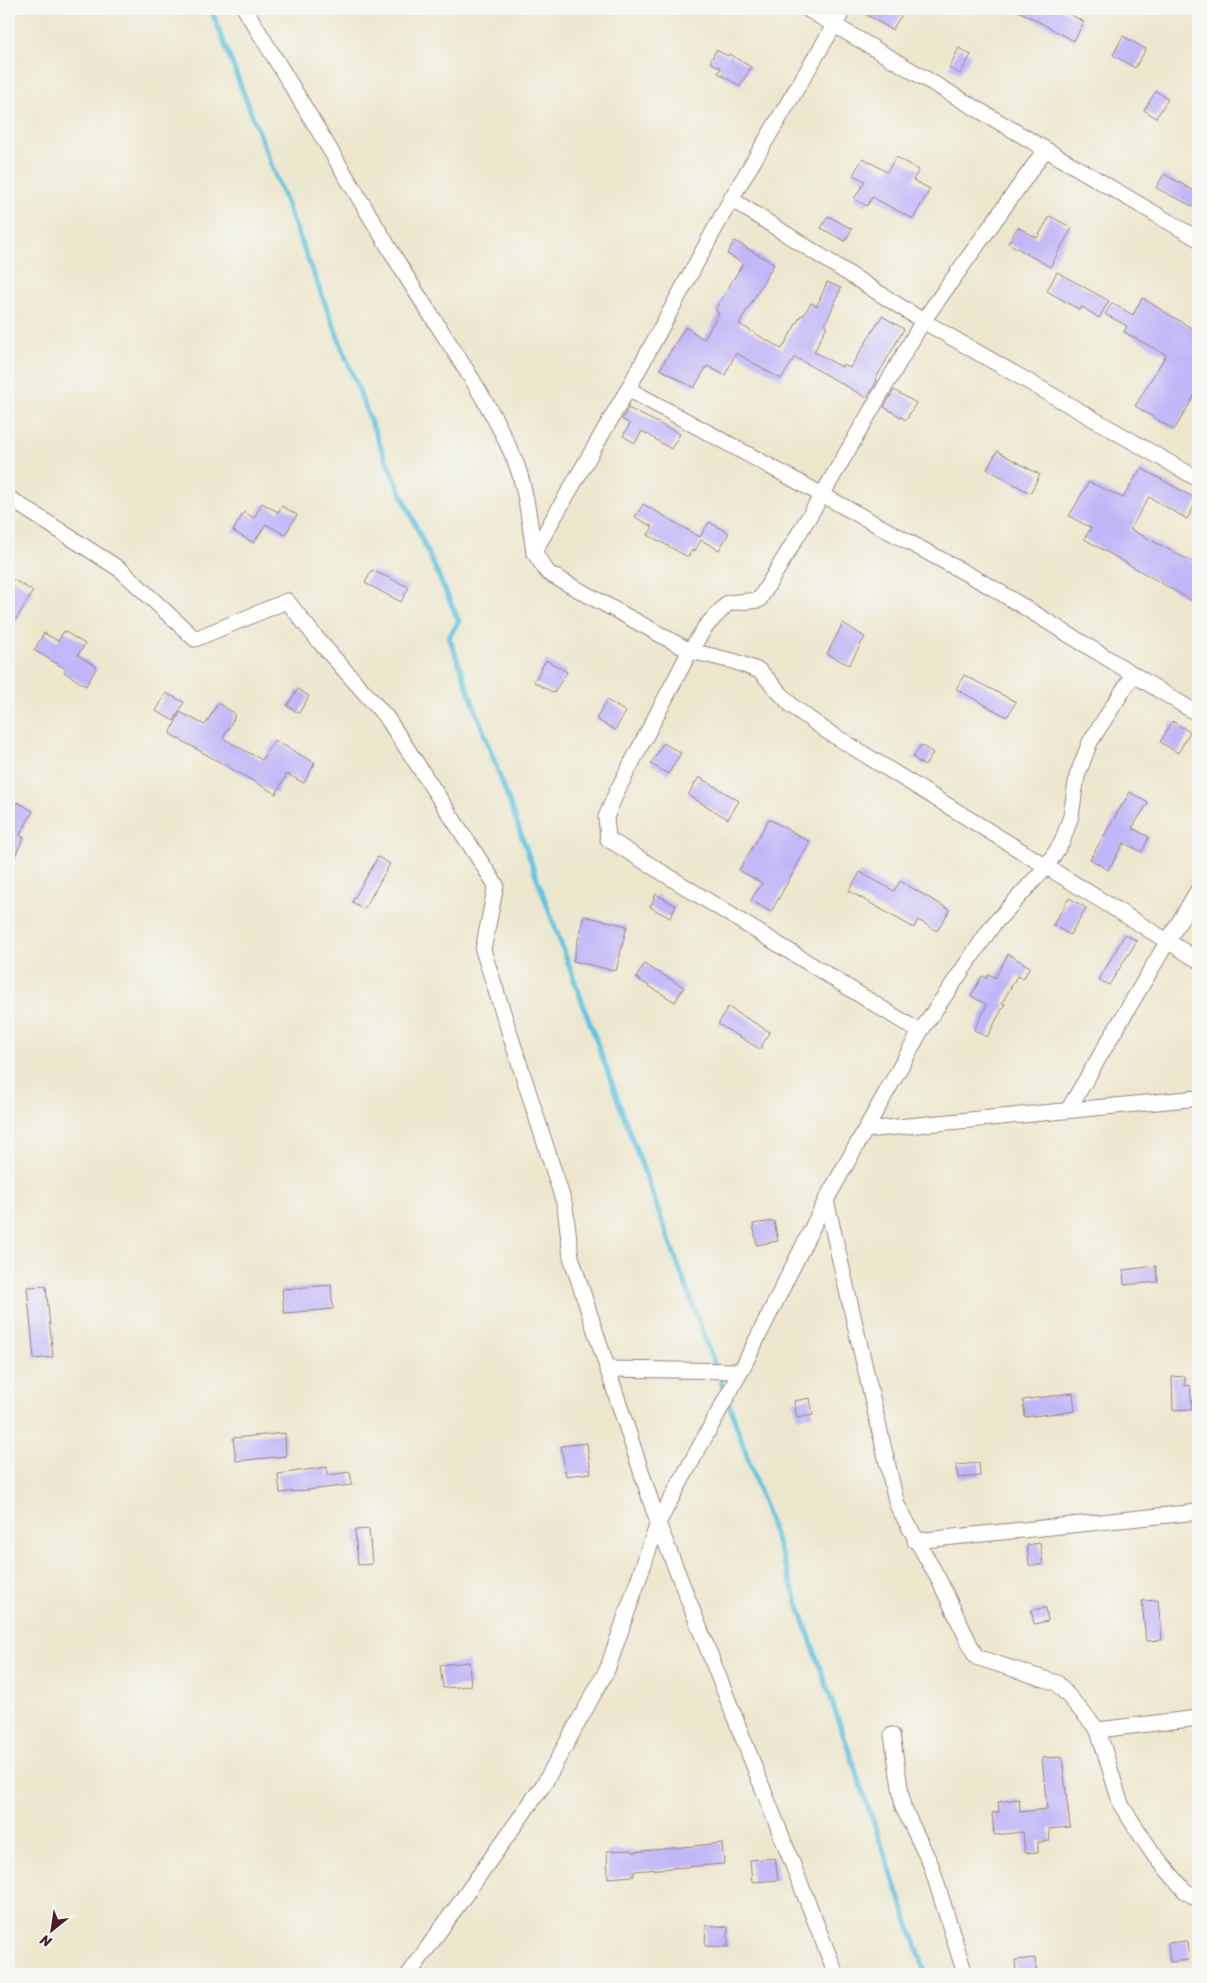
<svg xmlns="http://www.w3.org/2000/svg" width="1207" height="1983" viewBox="0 0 1207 1983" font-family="Sriracha,sans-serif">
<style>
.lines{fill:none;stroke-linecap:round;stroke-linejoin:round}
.stream{stroke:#63c4e1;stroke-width:5}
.building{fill:#c0b6f8}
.minor-casing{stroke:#9b837c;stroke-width:17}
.minor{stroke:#fff;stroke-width:15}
</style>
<rect width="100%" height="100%" fill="#f6f6f2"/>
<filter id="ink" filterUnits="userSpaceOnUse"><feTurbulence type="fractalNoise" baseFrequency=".02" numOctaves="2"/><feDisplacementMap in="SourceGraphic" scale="10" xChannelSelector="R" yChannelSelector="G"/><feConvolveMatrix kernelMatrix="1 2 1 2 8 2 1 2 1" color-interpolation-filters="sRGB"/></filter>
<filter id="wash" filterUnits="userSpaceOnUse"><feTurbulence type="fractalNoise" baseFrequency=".0096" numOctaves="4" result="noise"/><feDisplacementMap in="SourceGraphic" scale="20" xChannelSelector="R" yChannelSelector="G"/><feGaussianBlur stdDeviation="1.12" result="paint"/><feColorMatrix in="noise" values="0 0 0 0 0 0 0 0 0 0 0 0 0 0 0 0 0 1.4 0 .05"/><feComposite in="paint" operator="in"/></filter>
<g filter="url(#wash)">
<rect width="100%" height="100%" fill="#ece7cd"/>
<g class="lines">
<!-- stream -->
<g class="stream">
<path d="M 211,9 L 383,453 L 459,621 L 449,637 L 725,1393"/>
<path d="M 728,1401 L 926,1974"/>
</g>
</g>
<g id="blocks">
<!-- building -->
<g class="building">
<path d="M 857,9 L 889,9 L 901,16 L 892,30 Z"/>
<path d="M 1015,9 L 1060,9 L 1084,22 L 1074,41 Z"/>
<path d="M 1123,36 L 1146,49 L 1135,68 L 1113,55 Z"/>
<path d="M 959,48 L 971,55 L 960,74 L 949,68 Z"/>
<path d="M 716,50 L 728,56 L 729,54 L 751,67 L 740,86 L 718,73 L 721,68 L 710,62 Z"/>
<path d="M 1156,91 L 1168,99 L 1156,118 L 1144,110 Z"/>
<path d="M 896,157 L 919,170 L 913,180 L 930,189 L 913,219 L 872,197 L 867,206 L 854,199 L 865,181 L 853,175 L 863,158 L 887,172 Z"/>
<path d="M 1164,174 L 1198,193 L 1198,209 L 1156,188 Z"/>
<path d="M 828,216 L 852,229 L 845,241 L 821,228 Z"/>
<path d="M 1050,216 L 1072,228 L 1050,267 L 1008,243 L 1018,227 L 1037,238 Z"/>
<path d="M 735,241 L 774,264 L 739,324 L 782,349 L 801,315 L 803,316 L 811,303 L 817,306 L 827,282 L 841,288 L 825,325 L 827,326 L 814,352 L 842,367 L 843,364 L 850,368 L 882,316 L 904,329 L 875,380 L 877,381 L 867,398 L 795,357 L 781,379 L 736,353 L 725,375 L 707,366 L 694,388 L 660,369 L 685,327 L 704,339 L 719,313 L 715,310 L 743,263 L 727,254 Z"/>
<path d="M 1057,272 L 1109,301 L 1099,318 L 1082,307 L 1080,310 L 1047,291 Z"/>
<path d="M 1142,298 L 1198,332 L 1198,390 L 1174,430 L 1135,406 L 1166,355 L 1124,332 L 1127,326 L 1105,314 L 1112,303 L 1133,315 Z"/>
<path d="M 894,390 L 916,403 L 906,420 L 884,407 Z"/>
<path d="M 628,408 L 680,434 L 671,449 L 642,431 L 635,443 L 623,436 L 630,424 L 622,419 Z"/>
<path d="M 997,451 L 1040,475 L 1030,493 L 987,469 Z"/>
<path d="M 1141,468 L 1198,500 L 1187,519 L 1149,497 L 1130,529 L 1198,565 L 1198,604 L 1084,539 L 1091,528 L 1069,516 L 1089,482 L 1123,498 Z"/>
<path d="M 262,503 L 278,512 L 282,506 L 297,515 L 285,535 L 266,524 L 254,543 L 233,531 L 244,512 L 254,518 Z"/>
<path d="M 643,504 L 700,537 L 709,522 L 729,533 L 719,550 L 701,540 L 695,551 L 692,550 L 688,557 L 648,535 L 653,527 L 635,517 Z"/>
<path d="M 372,570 L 409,587 L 401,602 L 365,583 Z"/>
<path d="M 9,577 L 33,591 L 9,632 Z"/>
<path d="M 843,623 L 865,637 L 849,665 L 827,654 Z"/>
<path d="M 64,631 L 85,644 L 78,655 L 97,667 L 86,686 L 64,672 L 66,669 L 34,650 L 44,633 L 58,641 Z"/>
<path d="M 546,660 L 567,672 L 554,693 L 534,682 Z"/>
<path d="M 964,675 L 1016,702 L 1007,717 L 956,689 Z"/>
<path d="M 298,689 L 309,696 L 299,713 L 287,706 Z"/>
<path d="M 166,693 L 184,702 L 174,721 L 156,711 Z"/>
<path d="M 607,700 L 626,712 L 615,730 L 596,719 Z"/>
<path d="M 218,703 L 234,713 L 234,718 L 223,738 L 235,745 L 262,760 L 274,740 L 315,763 L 304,783 L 287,774 L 276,794 L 170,734 L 180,712 L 205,725 Z"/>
<path d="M 1172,721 L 1190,732 L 1178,753 L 1160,742 Z"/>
<path d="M 663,743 L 681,753 L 668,774 L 651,764 Z"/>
<path d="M 921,745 L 933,753 L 925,766 L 913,758 Z"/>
<path d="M 699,777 L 739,801 L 728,819 L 688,795 Z"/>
<path d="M 1130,792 L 1148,803 L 1132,828 L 1149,837 L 1142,852 L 1124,843 L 1108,870 L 1090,859 Z"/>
<path d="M 17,802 L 33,811 L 20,835 L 24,838 L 9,868 L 9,819 Z"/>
<path d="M 769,819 L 810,842 L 771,912 L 751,900 L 762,883 L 739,870 Z"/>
<path d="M 378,857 L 390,864 L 364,909 L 352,902 Z"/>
<path d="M 860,872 L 894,891 L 900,881 L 950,910 L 937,931 L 918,920 L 914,928 L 849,891 Z"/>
<path d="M 656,894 L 676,906 L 670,918 L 650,907 Z"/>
<path d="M 1069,898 L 1086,908 L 1070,935 L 1053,925 Z"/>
<path d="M 584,916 L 627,926 L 616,971 L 573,961 Z"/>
<path d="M 1125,934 L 1137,941 L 1109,985 L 1099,980 Z"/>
<path d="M 1008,954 L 1030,967 L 1023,979 L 1017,976 L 1002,1003 L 1005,1004 L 987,1037 L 974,1030 L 987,1005 L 971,996 L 982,976 L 987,978 L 989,974 L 995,978 Z"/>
<path d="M 644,964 L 684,987 L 675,1002 L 636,978 Z"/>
<path d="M 728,1007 L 770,1032 L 760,1049 L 718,1024 Z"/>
<path d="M 774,1221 L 778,1241 L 757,1245 L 753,1224 Z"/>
<path d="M 1156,1266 L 1158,1282 L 1124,1285 L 1123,1270 Z"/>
<path d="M 331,1285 L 333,1309 L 284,1313 L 282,1289 Z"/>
<path d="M 46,1286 L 53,1357 L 34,1359 L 27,1287 Z"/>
<path d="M 1185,1376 L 1185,1386 L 1190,1385 L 1192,1409 L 1173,1410 L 1172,1377 Z"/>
<path d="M 1073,1393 L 1075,1411 L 1025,1417 L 1023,1400 Z"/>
<path d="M 810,1398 L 813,1415 L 797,1418 L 794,1401 Z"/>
<path d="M 285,1433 L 286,1456 L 236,1461 L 233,1438 Z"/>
<path d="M 587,1443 L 591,1473 L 566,1476 L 561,1446 Z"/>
<path d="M 979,1463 L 980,1476 L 958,1478 L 956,1465 Z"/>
<path d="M 327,1467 L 327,1475 L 350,1472 L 352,1485 L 280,1493 L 278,1474 Z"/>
<path d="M 369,1529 L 372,1564 L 358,1565 L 355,1530 Z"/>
<path d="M 1040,1543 L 1043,1565 L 1029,1565 L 1027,1545 Z"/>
<path d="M 1158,1600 L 1162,1640 L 1146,1641 L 1142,1601 Z"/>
<path d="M 1046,1608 L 1048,1621 L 1034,1624 L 1031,1610 Z"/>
<path d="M 469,1662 L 471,1686 L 443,1688 L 440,1665 Z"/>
<path d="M 1062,1757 L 1070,1827 L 1049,1829 L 1050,1841 L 1038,1842 L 1038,1852 L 1025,1853 L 1023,1832 L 994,1835 L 992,1813 L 999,1812 L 998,1802 L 1019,1799 L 1020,1812 L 1047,1809 L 1042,1758 Z"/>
<path d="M 722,1843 L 724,1864 L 634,1871 L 634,1876 L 608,1878 L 607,1851 L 632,1850 L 633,1852 Z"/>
<path d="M 775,1858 L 778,1880 L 752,1882 L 750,1860 Z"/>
<path d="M 706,1925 L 728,1927 L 728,1947 L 705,1946 Z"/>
<path d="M 1187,1941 L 1189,1960 L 1170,1962 L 1168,1943 Z"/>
<path d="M 1035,1958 L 1037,1974 L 1016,1974 L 1015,1960 Z"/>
</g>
</g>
</g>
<g filter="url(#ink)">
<use href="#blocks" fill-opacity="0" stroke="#9b837c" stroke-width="1"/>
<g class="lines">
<defs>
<g id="minor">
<path d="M 245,9 C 298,96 350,183 403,271 C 440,332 484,390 513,456 C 526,485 529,520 534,552"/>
<path d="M 807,9 L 1198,239"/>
<path d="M 844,9 L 731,199 L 628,389 L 534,552 L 548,573 L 690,651 L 733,661 L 760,671 L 792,706 L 825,730 L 1198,960"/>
<path d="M 731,199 L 923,321 L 1198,479"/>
<path d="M 628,389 L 993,588 L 1198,714"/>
<path d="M 9,498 L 121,570 L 195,639 L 287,601 L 318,640 L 387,718 L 496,885 L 483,950 L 565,1206 L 571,1257 L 658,1523 L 836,1974"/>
<path d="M 920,1032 L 608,839 L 606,817 L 617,791 L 690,651 L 706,626 L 728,603 L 759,600 L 822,495 L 923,321 L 1045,150"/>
<path d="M 1068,1110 L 1198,890"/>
<path d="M 866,1130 L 1198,1098"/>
<path d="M 826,1200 L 897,1505 L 939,1580 L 976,1657 L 1057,1683 L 1098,1730 L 1121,1805 L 1152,1852 L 1185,1891 L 1198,1899"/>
<path d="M 607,1369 L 741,1371"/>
<path d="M 915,1541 L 1198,1512"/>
<path d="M 1098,1730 L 1198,1718"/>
<path d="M 892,1735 L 903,1807 L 931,1865 L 965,1974"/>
<path d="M 409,1974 L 544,1784 L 607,1670 L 658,1523 L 741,1371 L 826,1200 L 920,1032 L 993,925 L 1046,867 L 1062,842 L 1071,816 L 1077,776 L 1090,742 L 1133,675"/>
</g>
</defs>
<!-- minor casing -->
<use href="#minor" class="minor-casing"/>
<!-- minor -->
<use href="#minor" class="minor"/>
</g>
</g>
<!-- margin -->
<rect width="1207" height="1983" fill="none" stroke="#f6f6f2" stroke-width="30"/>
<!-- north arrow -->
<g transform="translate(52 1930) rotate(210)" stroke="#f6f6f2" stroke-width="4" paint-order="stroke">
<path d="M0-4L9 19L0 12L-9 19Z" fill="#4a1f2b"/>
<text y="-8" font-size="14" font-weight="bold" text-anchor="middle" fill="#4a1f2b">N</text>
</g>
</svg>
